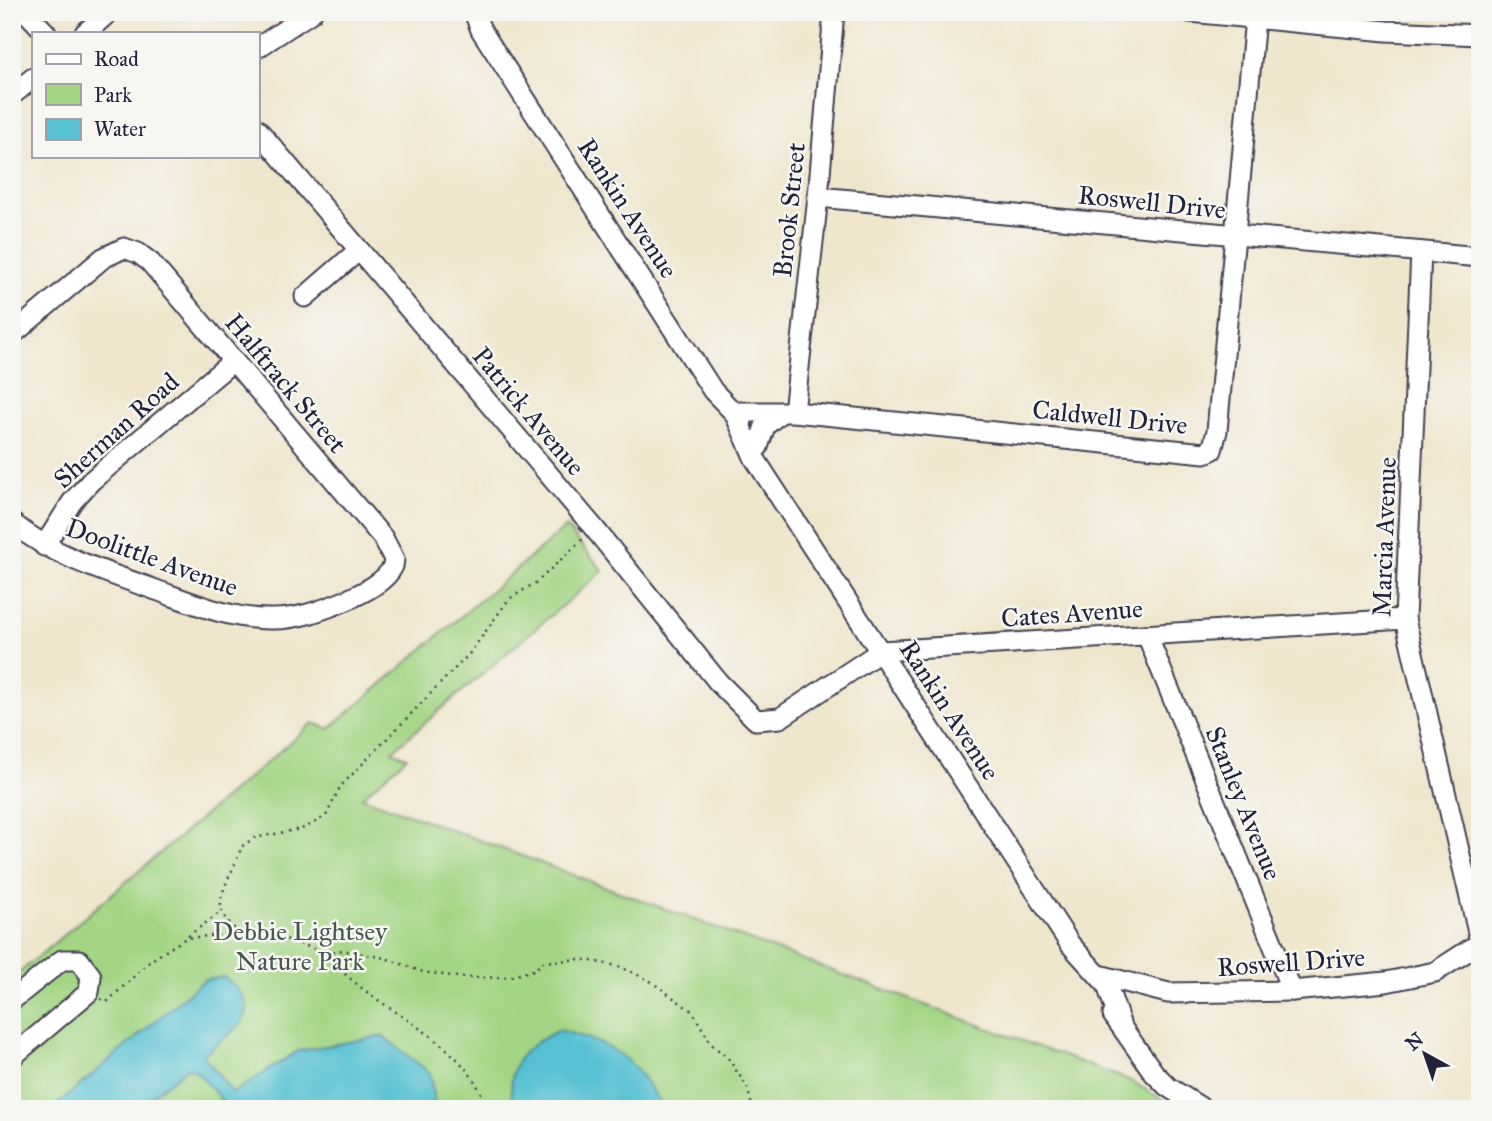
<svg xmlns="http://www.w3.org/2000/svg" width="1492" height="1121" viewBox="0 0 1492 1121" font-family="'IM FELL Great Primer',serif">
<style>
.green{fill:#a4d584;stroke:#637c60;stroke-width:2}
.water{fill:#57c1d3;stroke:#3c7287;stroke-width:2}
.lines{fill:none;stroke-linecap:round;stroke-linejoin:round}
.minor-casing{stroke:#413f51;stroke-width:23}
.path{stroke:#413f51;stroke-width:2.5;stroke-dasharray:2 5;stroke-linecap:butt}
.minor{stroke:#fff;stroke-width:19}
.labels{text-anchor:middle;dominant-baseline:central;stroke-width:5;stroke-linejoin:round;paint-order:stroke}
.street-label{font-size:26px;fill:#22223b;stroke:#f6f6f2}
.park-label{font-size:26px;fill:#495851;stroke:#f6f6f2}
</style>
<rect width="100%" height="100%" fill="#f6f6f2"/>
<filter id="ink" filterUnits="userSpaceOnUse"><feTurbulence type="fractalNoise" baseFrequency=".0143" numOctaves="2"/><feDisplacementMap in="SourceGraphic" scale="14" xChannelSelector="R" yChannelSelector="G"/><feConvolveMatrix kernelMatrix="1 2 1 2 8 2 1 2 1" color-interpolation-filters="sRGB"/></filter>
<filter id="wash" filterUnits="userSpaceOnUse"><feTurbulence type="fractalNoise" baseFrequency=".00686" numOctaves="4" result="noise"/><feDisplacementMap in="SourceGraphic" scale="28" xChannelSelector="R" yChannelSelector="G"/><feGaussianBlur stdDeviation="1.57" result="paint"/><feColorMatrix in="noise" values="0 0 0 0 0 0 0 0 0 0 0 0 0 0 0 0 0 1.4 0 .05"/><feComposite in="paint" operator="in"/></filter>
<g filter="url(#wash)">
<rect width="100%" height="100%" fill="#f0e6ce"/>
<!-- green -->
<path class="green" d="M 566,527 L 603,571 L 392,751 L 407,757 L 362,797 L 1131,1081 L 1178,1109 L 12,1109 L 12,979 L 313,723 L 329,729 Z"/>
<!-- water -->
<g class="water">
<path d="M 224,977 C 272,1015 234,1028 203,1055 L 233,1093 L 298,1051 L 383,1036 L 430,1073 L 435,1109 L 210,1109 L 222,1100 L 195,1070 L 187,1068 L 135,1109 L 52,1109 L 204,980 Z"/>
<path d="M 559,1030 C 619,1046 631,1056 664,1109 L 514,1109 C 504,1064 521,1049 559,1030 Z"/>
</g>
</g>
<g filter="url(#ink)">
<g class="lines">
<defs>
<g id="minor">
<path d="M 26,12 L 46,33"/>
<path d="M 474,12 L 481,30 L 713,391 L 742,421"/>
<path d="M 1190,12 L 1386,31 L 1480,35"/>
<path d="M 85,33 L 109,12"/>
<path d="M 257,48 L 312,12"/>
<path d="M 12,95 L 33,78"/>
<path d="M 257,129 L 594,528 L 719,683 L 756,720 L 780,718 L 881,651 L 1405,619"/>
<path d="M 818,197 L 1480,257"/>
<path d="M 1421,252 L 1405,619 L 1480,941"/>
<path d="M 305,297 L 359,250"/>
<path d="M 12,335 L 103,258 L 124,248 L 138,253 L 150,262 L 383,538 L 394,559 L 393,566 C 386,582 362,593 347,600 C 323,610 296,620 269,619 C 230,619 193,603 156,590 C 106,572 55,557 12,523"/>
<path d="M 734,412 L 794,412 L 1205,453 L 1212,450 L 1217,431 L 1255,18"/>
<path d="M 734,412 L 755,459 L 1070,944 L 1107,985 L 1120,1023"/>
<path d="M 794,412 L 818,197 L 834,12"/>
<path d="M 758,447 L 765,426 L 780,413"/>
<path d="M 44,546 L 72,502 L 91,481 L 233,361"/>
<path d="M 1147,635 L 1292,991"/>
<path d="M 1099,975 L 1168,993 L 1292,991 L 1386,982 L 1435,972 L 1480,943"/>
<path d="M 12,1000 L 62,960 L 79,960 L 91,976 L 89,992 L 12,1057"/>
<path d="M 1113,1015 L 1154,1073 L 1168,1087 L 1203,1109"/>
</g>
</defs>
<!-- minor casing -->
<use href="#minor" class="minor-casing"/>
<!-- path -->
<g class="path">
<path d="M 239,934 C 234,927 224,919 222,911 C 216,894 237,866 241,847 L 254,838 L 305,828 L 326,816 L 340,787 L 470,653 L 509,599 L 537,582 L 583,539"/>
<path d="M 188,936 L 222,911"/>
<path d="M 326,953 C 371,1013 465,1033 487,1109"/>
<path d="M 101,999 L 107,1002 L 150,961 L 186,938 L 246,933 L 280,937 L 326,953 L 342,950 L 385,958 L 423,972 L 465,978 L 509,977 L 534,970 L 543,962 L 580,959 L 618,966 L 649,980 L 693,1012 L 711,1044 L 728,1058 L 747,1087 L 753,1109"/>
<path d="M 445,1109 L 469,1100 L 485,1100"/>
</g>
<!-- minor -->
<use href="#minor" class="minor"/>
</g>
</g>
<g class="labels">
<!-- street labels -->
<g class="street-label">
<text transform="translate(1152 202) rotate(6)">Roswell Drive</text>
<text transform="translate(628 208) rotate(57)">Rankin Avenue</text>
<text transform="translate(789 210) rotate(-84)">Brook Street</text>
<text transform="translate(286 383) rotate(50)">Halftrack Street</text>
<text transform="translate(529 411) rotate(50)">Patrick Avenue</text>
<text transform="translate(1110 417) rotate(6)">Caldwell Drive</text>
<text transform="translate(116 430) rotate(-42)">Sherman Road</text>
<text transform="translate(1384 537) rotate(-88)">Marcia Avenue</text>
<text transform="translate(152 557) rotate(20)">Doolittle Avenue</text>
<text transform="translate(1072 613) rotate(-4)">Cates Avenue</text>
<text transform="translate(950 710) rotate(57)">Rankin Avenue</text>
<text transform="translate(1244 803) rotate(68)">Stanley Avenue</text>
<text transform="translate(1291 962) rotate(-4)">Roswell Drive</text>
</g>
<!-- park labels -->
<g class="park-label">
<text x="300" y="931">Debbie Lightsey<tspan x="300" dy="30">Nature Park</tspan></text>
</g>
</g>
<!-- margin -->
<rect width="1492" height="1121" fill="none" stroke="#f6f6f2" stroke-width="42"/>
<!-- legend -->
<rect x="32" y="32" width="228" height="126" fill="#f6f6f2" stroke="#a1a1a9" stroke-width="2"/>
<rect x="46" y="54" width="35" height="10" fill="#ffffff" stroke="#a1a1a9" stroke-width="2"/>
<text x="94" y="66" font-size="21" fill="#22223b">Road</text>
<rect x="46" y="84" width="35" height="21" fill="#a4d584" stroke="#a1a1a9" stroke-width="2"/>
<text x="94" y="102" font-size="21" fill="#22223b">Park</text>
<rect x="46" y="119" width="35" height="21" fill="#57c1d3" stroke="#a1a1a9" stroke-width="2"/>
<text x="94" y="136" font-size="21" fill="#22223b">Water</text>
<!-- north arrow -->
<g transform="translate(1425 1054) rotate(320)" stroke="#f6f6f2" stroke-width="5" paint-order="stroke">
<path d="M0-5L12 26L0 18L-12 26Z" fill="#22223b"/>
<text y="-10" font-size="19" font-weight="bold" text-anchor="middle" fill="#22223b">N</text>
</g>
</svg>
